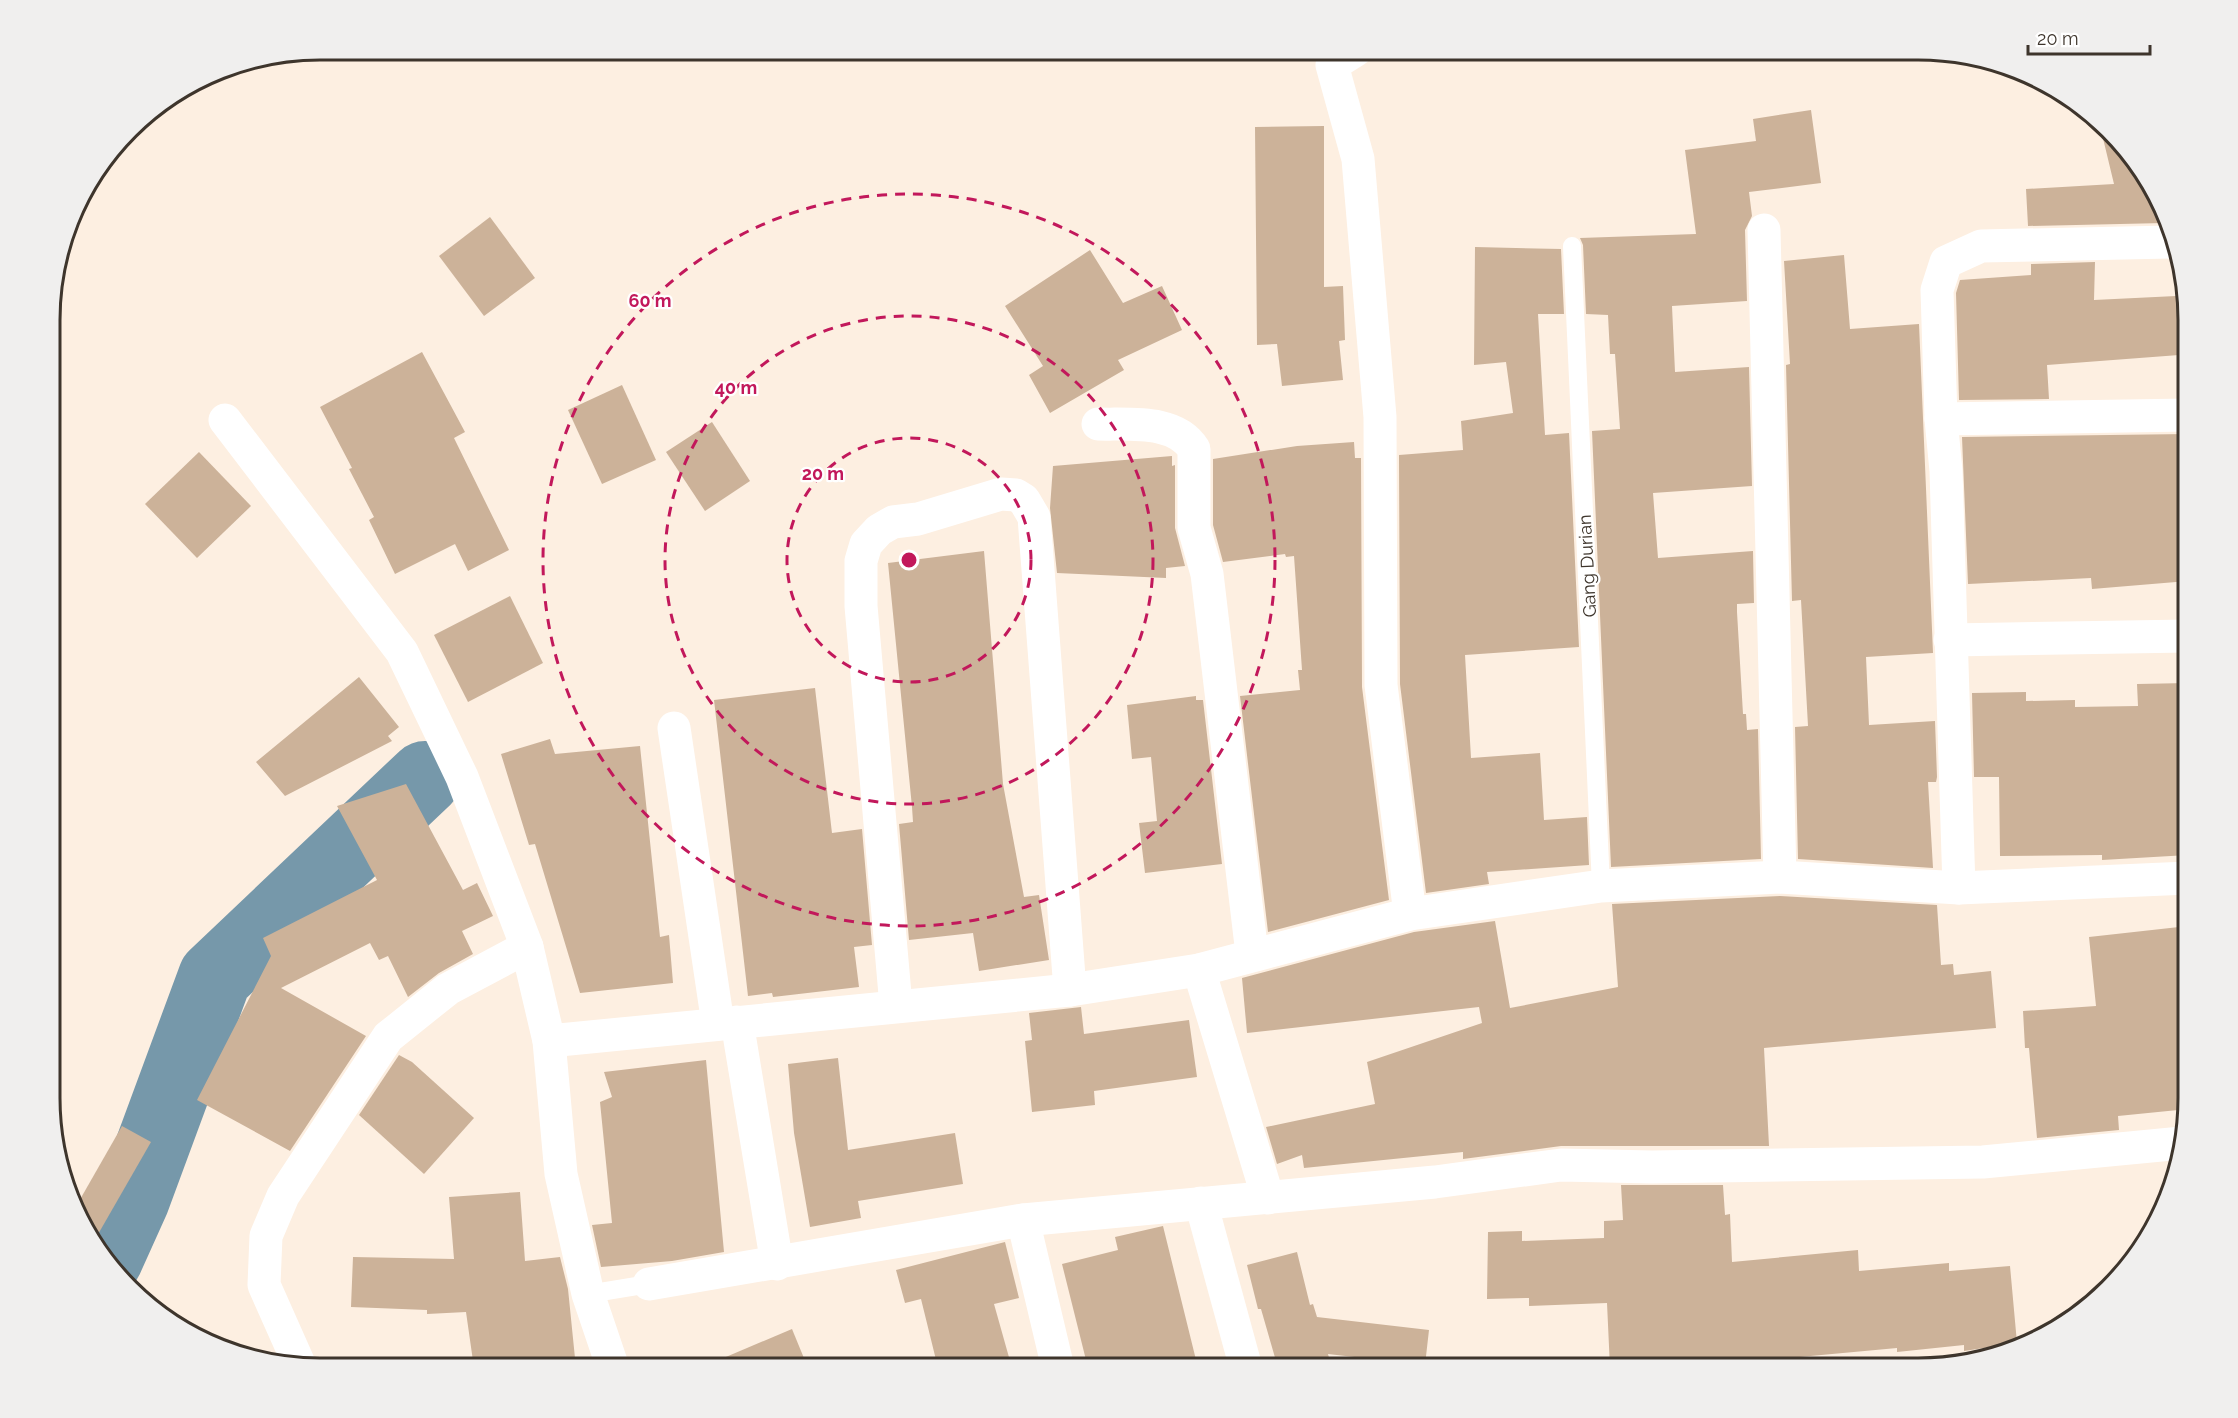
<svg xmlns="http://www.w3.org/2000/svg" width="2238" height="1418" viewBox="0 0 2238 1418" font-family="Raleway,sans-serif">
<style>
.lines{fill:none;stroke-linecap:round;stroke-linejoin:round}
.river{stroke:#7698aa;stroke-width:74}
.building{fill:#ccb299}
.service{stroke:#fff;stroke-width:18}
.minor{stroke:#fff;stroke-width:33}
.tertiary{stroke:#fff;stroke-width:33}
.ring{fill:none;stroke:#c2185b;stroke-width:3;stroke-dasharray:10 8}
.labels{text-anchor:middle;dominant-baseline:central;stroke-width:4.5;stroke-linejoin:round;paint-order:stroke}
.street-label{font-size:18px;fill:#3e352c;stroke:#fff}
.rim{fill:none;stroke:#3e352c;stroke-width:3}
.centre{fill:#c2185b;stroke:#fff;stroke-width:3}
.ring-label{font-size:18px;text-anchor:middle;font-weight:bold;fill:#c2185b;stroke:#fff;stroke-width:4.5;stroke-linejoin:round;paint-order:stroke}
</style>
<rect width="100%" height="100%" fill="#fdefe1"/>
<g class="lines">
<!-- river -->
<path class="river" d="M 106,1259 L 133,1199 L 215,977 L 425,778"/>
</g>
<!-- building -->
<g class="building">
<path d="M 1811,110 L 1821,183 L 1749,192 L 1752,216 L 1745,230 L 1747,301 L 1672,306 L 1675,372 L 1749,367 L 1752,486 L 1653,493 L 1658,558 L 1753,551 L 1754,603 L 1737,604 L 1737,612 L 1743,714 L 1746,714 L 1747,730 L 1758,729 L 1761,859 L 1611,867 L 1592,431 L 1620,429 L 1615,354 L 1610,354 L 1608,315 L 1586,314 L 1583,245 L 1580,238 L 1696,234 L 1685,150 L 1756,141 L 1753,119 Z"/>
<path d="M 1324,126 L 1324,287 L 1343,286 L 1345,340 L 1339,341 L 1343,380 L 1282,386 L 1277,344 L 1257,345 L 1255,127 Z"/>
<path d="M 2101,130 L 2152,185 L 2164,223 L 2028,226 L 2026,189 L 2114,184 Z"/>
<path d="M 490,217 L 535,278 L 484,316 L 439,256 Z"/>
<path d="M 1475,247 L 1561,249 L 1564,314 L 1538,314 L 1545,435 L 1569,433 L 1579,647 L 1465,655 L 1471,758 L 1540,753 L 1544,820 L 1587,817 L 1589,865 L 1487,872 L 1489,884 L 1426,893 L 1400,684 L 1399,455 L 1463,450 L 1461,421 L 1513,413 L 1506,362 L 1474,365 Z"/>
<path d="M 1090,250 L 1123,303 L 1162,286 L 1182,330 L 1118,360 L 1124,370 L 1050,413 L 1029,375 L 1043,366 L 1005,306 Z"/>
<path d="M 1844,255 L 1850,329 L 1919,324 L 1933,653 L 1866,657 L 1869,725 L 1935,721 L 1937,777 L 1936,782 L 1928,782 L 1933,868 L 1798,859 L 1795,727 L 1808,726 L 1801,600 L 1792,601 L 1786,365 L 1790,364 L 1784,261 Z"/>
<path d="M 2095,262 L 2094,300 L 2176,296 L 2179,355 L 2047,365 L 2049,399 L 1959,400 L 1956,293 L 1960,280 L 2031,275 L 2031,264 Z"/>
<path d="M 422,352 L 465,432 L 454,438 L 509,550 L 468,571 L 455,544 L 395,574 L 369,520 L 374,517 L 349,469 L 352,468 L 320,407 Z"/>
<path d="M 622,385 L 656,460 L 602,484 L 568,410 Z"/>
<path d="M 712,422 L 750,481 L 705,511 L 666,452 Z"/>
<path d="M 2188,434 L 2188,581 L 2092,589 L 2091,578 L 1968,584 L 1962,437 Z"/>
<path d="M 1354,442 L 1355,458 L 1361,458 L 1362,687 L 1389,900 L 1268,932 L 1240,696 L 1300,690 L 1298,670 L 1302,670 L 1294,556 L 1286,557 L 1285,554 L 1223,562 L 1213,525 L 1213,459 L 1297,446 Z"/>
<path d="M 199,452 L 251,506 L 197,558 L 145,504 Z"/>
<path d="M 1172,456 L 1172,466 L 1175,465 L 1175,528 L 1185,566 L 1166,568 L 1166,578 L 1057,573 L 1050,508 L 1053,466 Z"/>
<path d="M 984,551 L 1003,784 L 1024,897 L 1039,895 L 1049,960 L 979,971 L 973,933 L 909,940 L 899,824 L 913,822 L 912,807 L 888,563 Z"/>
<path d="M 510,596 L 543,663 L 468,702 L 434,635 Z"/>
<path d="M 359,677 L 399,727 L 388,736 L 392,741 L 285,796 L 256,762 Z"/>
<path d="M 2188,683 L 2188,855 L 2102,860 L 2102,855 L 2000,856 L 1999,777 L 1974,777 L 1972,693 L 2026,692 L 2026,701 L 2075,700 L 2075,707 L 2138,706 L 2137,684 Z"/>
<path d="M 815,688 L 832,833 L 862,829 L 872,945 L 854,947 L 859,987 L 773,997 L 772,993 L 748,996 L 714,700 Z"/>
<path d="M 1196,696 L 1196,700 L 1203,700 L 1222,864 L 1145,873 L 1139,823 L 1157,821 L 1151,757 L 1132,759 L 1127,705 Z"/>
<path d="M 550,739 L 555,754 L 640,746 L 660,937 L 669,935 L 673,983 L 580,993 L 535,844 L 529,845 L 501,754 Z"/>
<path d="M 406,784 L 463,890 L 477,883 L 493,916 L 462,931 L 473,954 L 439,973 L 408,997 L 388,956 L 379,960 L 370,943 L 281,988 L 366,1036 L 290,1151 L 197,1100 L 271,956 L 263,938 L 377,880 L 337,806 Z"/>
<path d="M 1780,896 L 1937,905 L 1941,965 L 1953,964 L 1954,975 L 1991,971 L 1996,1028 L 1764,1048 L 1769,1146 L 1561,1146 L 1463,1159 L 1463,1152 L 1304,1168 L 1302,1155 L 1277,1164 L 1266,1127 L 1375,1104 L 1367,1062 L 1482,1023 L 1479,1007 L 1247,1033 L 1242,978 L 1414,932 L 1495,921 L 1510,1008 L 1618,987 L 1612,904 Z"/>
<path d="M 2188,926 L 2188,1109 L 2118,1116 L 2119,1130 L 2037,1138 L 2029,1048 L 2025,1048 L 2023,1011 L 2096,1006 L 2089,937 Z"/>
<path d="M 1081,1007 L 1084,1034 L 1189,1020 L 1197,1077 L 1094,1091 L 1095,1105 L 1032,1112 L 1025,1041 L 1032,1040 L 1029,1013 Z"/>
<path d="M 399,1055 L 412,1062 L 474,1118 L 424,1174 L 359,1115 Z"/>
<path d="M 838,1058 L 848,1150 L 955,1133 L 963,1184 L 858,1201 L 861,1218 L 810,1227 L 794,1133 L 788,1064 Z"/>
<path d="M 706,1060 L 724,1252 L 672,1261 L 601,1267 L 592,1225 L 612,1223 L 600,1102 L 612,1097 L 604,1072 Z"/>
<path d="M 122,1126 L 151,1142 L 93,1243 L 78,1203 Z"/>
<path d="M 1621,1185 L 1723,1185 L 1725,1215 L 1730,1214 L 1732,1262 L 1858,1250 L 1859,1271 L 1949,1263 L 1949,1271 L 2010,1266 L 2017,1343 L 1964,1351 L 1964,1345 L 1897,1352 L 1897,1348 L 1768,1360 L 1768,1368 L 1610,1368 L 1607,1303 L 1529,1306 L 1529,1298 L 1487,1299 L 1488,1232 L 1522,1231 L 1522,1241 L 1604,1238 L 1604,1221 L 1623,1220 Z"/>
<path d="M 520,1192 L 525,1261 L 560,1257 L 568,1289 L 576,1368 L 474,1368 L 466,1312 L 427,1314 L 427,1310 L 351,1307 L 353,1257 L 454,1259 L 449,1197 Z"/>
<path d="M 1163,1226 L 1198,1368 L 1088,1368 L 1062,1264 L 1118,1250 L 1115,1237 Z"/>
<path d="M 1005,1242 L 1019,1298 L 994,1304 L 1012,1368 L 938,1368 L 921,1299 L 905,1303 L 896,1270 Z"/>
<path d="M 1297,1252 L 1310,1305 L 1313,1304 L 1317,1317 L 1429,1330 L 1425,1365 L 1328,1354 L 1332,1368 L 1278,1368 L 1261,1309 L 1258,1309 L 1247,1265 Z"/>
<path d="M 792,1329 L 808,1368 L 700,1368 Z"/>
</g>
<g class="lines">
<!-- service -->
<g class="service">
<path d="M 1572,246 L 1601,886"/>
<path d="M 588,1294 L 649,1284"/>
</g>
<!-- minor -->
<g class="minor">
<path d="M 1356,50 L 1332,65 L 1358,159 L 1380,417 L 1381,685 L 1410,914"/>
<path d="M 1764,230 L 1780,877"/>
<path d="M 1941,419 L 2188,415"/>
<path d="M 225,420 L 402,652 L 462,777 L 527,947 L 549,1041 L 561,1174 L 588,1294 L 613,1368"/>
<path d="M 1098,424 C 1130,425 1175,419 1194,449 L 1194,528 L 1207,574 L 1252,954"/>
<path d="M 1950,640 L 2188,636"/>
<path d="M 674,728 L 718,1024"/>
<path d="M 1959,888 L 1946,471 L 1941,419 L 1937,290 L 1946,262 L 1981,246 L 2170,242"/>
<path d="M 1199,970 L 1268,1198"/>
<path d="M 896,1006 L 861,606 L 861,561 L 866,544 L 879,530 L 893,522 L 918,519 L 1001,494 L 1016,495 L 1024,500 L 1034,517 L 1070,990"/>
<path d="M 737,1022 L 777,1264"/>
<path d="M 549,1041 L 1070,990 L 1199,970 L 1410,914 L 1601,886 L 1780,877 L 1959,888 L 2188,878"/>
<path d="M 1201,1203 L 1246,1368"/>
<path d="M 1023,1220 L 1058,1368"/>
<path d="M 300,1366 L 264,1285 L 266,1236 L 283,1196 L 388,1037 L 448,989 L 527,947"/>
</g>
<!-- tertiary -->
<path class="tertiary" d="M 649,1284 L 1023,1220 L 1435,1182 L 1561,1165 L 1652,1167 L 1983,1162 L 2182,1143"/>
</g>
<!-- distance rings -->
<g class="ring">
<circle cx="909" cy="560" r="122"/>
<circle cx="909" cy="560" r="244"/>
<circle cx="909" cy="560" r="366"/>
</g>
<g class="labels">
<!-- street labels -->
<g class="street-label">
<text transform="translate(1587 566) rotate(-93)">Gang Durian</text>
</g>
</g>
<!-- crop -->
<path d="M0 0H2238V1418H0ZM320 60H1918A260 260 0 0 1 2178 320V1098A260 260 0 0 1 1918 1358H320A260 260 0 0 1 60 1098V320A260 260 0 0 1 320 60Z" fill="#f0efee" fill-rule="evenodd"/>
<path class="rim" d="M320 60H1918A260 260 0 0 1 2178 320V1098A260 260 0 0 1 1918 1358H320A260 260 0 0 1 60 1098V320A260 260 0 0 1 320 60Z"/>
<circle cx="909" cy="560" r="9" class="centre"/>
<g class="ring-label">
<text x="650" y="307">60 m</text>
<text x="736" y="394">40 m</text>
<text x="823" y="480">20 m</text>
</g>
<!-- scale -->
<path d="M2028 45v9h122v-9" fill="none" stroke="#3e352c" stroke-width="3"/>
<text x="2037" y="45" font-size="18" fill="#3e352c" stroke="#ffffff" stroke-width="4.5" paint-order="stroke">20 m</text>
</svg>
